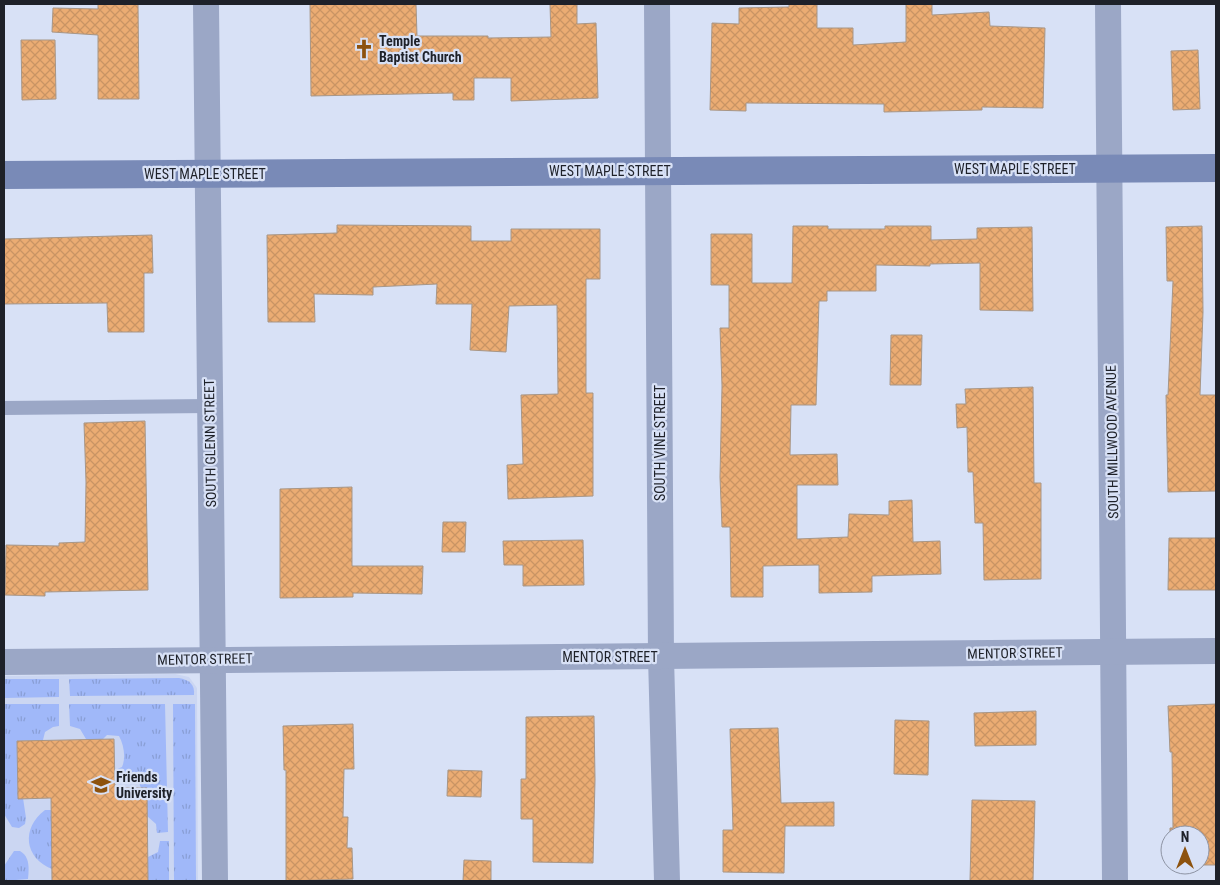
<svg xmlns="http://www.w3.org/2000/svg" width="1220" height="885" viewBox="0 0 1220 885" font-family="'Roboto Condensed',sans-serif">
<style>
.built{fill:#cbd6f2}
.grass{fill:url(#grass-tufts)}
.building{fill:url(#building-cross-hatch);stroke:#a79687}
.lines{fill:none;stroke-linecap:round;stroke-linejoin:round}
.lane{stroke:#9ba7c6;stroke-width:14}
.street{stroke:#9ba7c6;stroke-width:26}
.secondary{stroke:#798ab7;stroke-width:28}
.labels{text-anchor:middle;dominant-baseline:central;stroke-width:4.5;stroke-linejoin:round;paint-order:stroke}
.poi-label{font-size:14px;font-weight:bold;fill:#1e2129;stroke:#d8e1f6;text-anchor:start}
.street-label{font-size:14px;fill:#1e2129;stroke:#d8e1f6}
</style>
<defs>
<pattern id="grass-tufts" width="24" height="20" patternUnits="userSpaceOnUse" patternTransform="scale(1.25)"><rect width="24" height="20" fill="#a0b8f9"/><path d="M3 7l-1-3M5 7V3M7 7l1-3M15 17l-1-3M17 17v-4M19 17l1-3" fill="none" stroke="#899ed5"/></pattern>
<pattern id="building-cross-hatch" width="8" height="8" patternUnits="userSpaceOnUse" patternTransform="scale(1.25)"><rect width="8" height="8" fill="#ebac73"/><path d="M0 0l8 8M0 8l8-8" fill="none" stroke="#c99464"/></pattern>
</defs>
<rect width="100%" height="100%" fill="#d8e1f6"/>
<!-- built -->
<path class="built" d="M 175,674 L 189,677 L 197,688 L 198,881 L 4,881 L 4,676 Z"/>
<!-- grass -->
<g class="grass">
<path d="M 179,678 C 189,680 195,684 194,695 L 70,696 L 69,679 Z"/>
<path d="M 4,679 L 59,679 L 59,697 L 4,698 Z"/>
<path d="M 4,704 L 59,704 L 59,726 L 53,727 L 45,732 L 43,740 L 17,741 L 18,798 L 23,798 L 26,818 L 25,824 L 19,828 L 12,827 L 4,814 Z"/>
<path d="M 69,704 L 165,704 L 168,832 L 157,833 L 156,824 L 147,816 L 147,788 L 141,788 L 139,783 L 115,775 L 115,770 L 122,767 C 126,758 124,745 119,736 L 107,735 L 103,739 L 86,739 L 80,729 L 70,726 Z"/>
<path d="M 173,704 L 195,704 L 196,881 L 174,881 Z"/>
<path d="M 45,810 L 51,810 L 52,869 C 24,858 21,828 45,810 Z"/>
<path d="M 160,841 L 169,841 L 169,881 L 148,881 L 148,857 L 158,852 Z"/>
<path d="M 14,851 L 20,851 C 30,857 29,868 28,879 L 4,881 L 4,866 Z"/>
</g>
<!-- building -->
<g class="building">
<path d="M 98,4 L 138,4 L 139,99 L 98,99 L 98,35 L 52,32 L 53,8 L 98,9 Z"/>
<path d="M 310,4 L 416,4 L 417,36 L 488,36 L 488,38 L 551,37 L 550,4 L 577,4 L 577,24 L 596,23 L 598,98 L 511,101 L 511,78 L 474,78 L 474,100 L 453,100 L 453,93 L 311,96 Z"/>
<path d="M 789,4 L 817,4 L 817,28 L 853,28 L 853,45 L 906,42 L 906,4 L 932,4 L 932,15 L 989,12 L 990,26 L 1045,28 L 1043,108 L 982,107 L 982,110 L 884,112 L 884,104 L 746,103 L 746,111 L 710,110 L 712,23 L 739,24 L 739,8 L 789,7 Z"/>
<path d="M 21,40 L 55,40 L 56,99 L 22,100 Z"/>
<path d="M 1198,50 L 1200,109 L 1173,110 L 1171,51 Z"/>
<path d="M 337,225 L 471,226 L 471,241 L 511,241 L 511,229 L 600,229 L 600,279 L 586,279 L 586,393 L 593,393 L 593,496 L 508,499 L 507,465 L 523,464 L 521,395 L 558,394 L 557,305 L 509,306 L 506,352 L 470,350 L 472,304 L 436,304 L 437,284 L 373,287 L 373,295 L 314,294 L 315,322 L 268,322 L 267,235 L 337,233 Z"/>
<path d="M 793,226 L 828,226 L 828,229 L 885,229 L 885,226 L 931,226 L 931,240 L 977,239 L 977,228 L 1032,227 L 1033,311 L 980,310 L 980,263 L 930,264 L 930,266 L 876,265 L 876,291 L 827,291 L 827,301 L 819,301 L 816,405 L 791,405 L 790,455 L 837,454 L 838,485 L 797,485 L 797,539 L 848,537 L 849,514 L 889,515 L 889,501 L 912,500 L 913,542 L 940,541 L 941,574 L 872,576 L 872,592 L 819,593 L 819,565 L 763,566 L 763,597 L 731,597 L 730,527 L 722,527 L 720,477 L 722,386 L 720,328 L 729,328 L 729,285 L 711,285 L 711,234 L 752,234 L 752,283 L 792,283 Z"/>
<path d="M 1202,226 L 1203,312 L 1200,395 L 1216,395 L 1216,491 L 1168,492 L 1166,395 L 1168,395 L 1173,281 L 1167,281 L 1166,227 Z"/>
<path d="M 152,235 L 153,273 L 144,273 L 144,332 L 108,332 L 107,303 L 4,304 L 4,239 Z"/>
<path d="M 891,335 L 922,335 L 921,385 L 890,385 Z"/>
<path d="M 1033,387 L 1034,483 L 1041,483 L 1041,579 L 984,580 L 983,523 L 975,523 L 973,472 L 968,472 L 967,427 L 957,428 L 956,404 L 966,404 L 965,389 Z"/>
<path d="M 145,421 L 148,590 L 45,592 L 45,596 L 5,595 L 6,545 L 59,546 L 59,543 L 85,542 L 86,482 L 84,423 Z"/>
<path d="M 352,487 L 352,566 L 423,566 L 422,594 L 353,593 L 353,597 L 280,598 L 280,489 Z"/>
<path d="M 443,522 L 466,522 L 465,552 L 442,552 Z"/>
<path d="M 1169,538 L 1216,538 L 1216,590 L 1168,590 Z"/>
<path d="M 583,540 L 584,585 L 523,586 L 523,565 L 504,565 L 503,541 Z"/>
<path d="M 1216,704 L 1216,865 L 1200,865 L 1200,835 L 1170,835 L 1170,845 L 1170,828 L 1173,828 L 1172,752 L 1170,752 L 1168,706 Z"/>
<path d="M 1036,711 L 1036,745 L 975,746 L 974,713 Z"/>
<path d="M 594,716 L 595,780 L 593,863 L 533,862 L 533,819 L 521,819 L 521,779 L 526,779 L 526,717 Z"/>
<path d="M 895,720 L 929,721 L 928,775 L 894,774 Z"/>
<path d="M 353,724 L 354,769 L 344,769 L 343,817 L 348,817 L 347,848 L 352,848 L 353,879 L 286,881 L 286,770 L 284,770 L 283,726 Z"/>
<path d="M 778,728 L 781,803 L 834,802 L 834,826 L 785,826 L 784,873 L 723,872 L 723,830 L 733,830 L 730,729 Z"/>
<path d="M 114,739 L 115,788 L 147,788 L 148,881 L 52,881 L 51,798 L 18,799 L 17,741 Z"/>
<path d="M 448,770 L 482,771 L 481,797 L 447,796 Z"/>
<path d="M 972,800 L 1035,801 L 1033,881 L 970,881 Z"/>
<path d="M 464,860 L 491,861 L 491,881 L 463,881 Z"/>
</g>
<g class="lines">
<!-- lane -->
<path class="lane" d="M 4,408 L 209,406"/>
<!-- street -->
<g class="street">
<path d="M 206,4 L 215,881"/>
<path d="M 657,4 L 661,657 L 667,881"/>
<path d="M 1108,4 L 1115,881"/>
<path d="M 4,662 L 1216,651"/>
</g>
<!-- secondary -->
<path class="secondary" d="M 4,175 L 1216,168"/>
</g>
<!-- icons -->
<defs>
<symbol id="church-bare" viewBox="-9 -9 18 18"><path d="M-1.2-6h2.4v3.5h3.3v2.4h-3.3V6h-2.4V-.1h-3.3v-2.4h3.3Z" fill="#8d520e" stroke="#d8e1f6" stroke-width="2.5" paint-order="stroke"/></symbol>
<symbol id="university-bare" viewBox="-9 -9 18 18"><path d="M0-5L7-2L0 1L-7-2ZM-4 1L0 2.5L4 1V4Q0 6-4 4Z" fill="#8d520e" stroke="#d8e1f6" stroke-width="2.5" paint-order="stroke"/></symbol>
</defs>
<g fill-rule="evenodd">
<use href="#church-bare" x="350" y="35" width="28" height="28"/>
<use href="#university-bare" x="87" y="771" width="28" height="28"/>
</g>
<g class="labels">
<!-- poi labels -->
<g class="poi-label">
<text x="379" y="41">Temple<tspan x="379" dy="16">Baptist Church</tspan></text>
<text x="116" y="777">Friends<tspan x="116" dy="16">University</tspan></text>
</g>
<!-- street labels -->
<g class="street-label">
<text x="1015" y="169">WEST MAPLE STREET</text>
<text x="610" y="171">WEST MAPLE STREET</text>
<text x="205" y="174">WEST MAPLE STREET</text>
<text transform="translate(1112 442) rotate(-91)">SOUTH MILLWOOD AVENUE</text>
<text transform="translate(210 443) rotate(-91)">SOUTH GLENN STREET</text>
<text transform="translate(660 443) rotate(-90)">SOUTH VINE STREET</text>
<text transform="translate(1015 653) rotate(-1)">MENTOR STREET</text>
<text x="610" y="657">MENTOR STREET</text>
<text transform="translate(205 659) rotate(-1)">MENTOR STREET</text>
</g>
</g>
<!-- border -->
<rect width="1220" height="885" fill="none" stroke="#1e2129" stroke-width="10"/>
<!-- north arrow -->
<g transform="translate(1185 850)"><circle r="24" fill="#d8e1f6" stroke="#8e94a4"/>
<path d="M0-4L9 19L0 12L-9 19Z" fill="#8d520e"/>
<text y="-8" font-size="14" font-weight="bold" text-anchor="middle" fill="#1e2129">N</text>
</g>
</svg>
